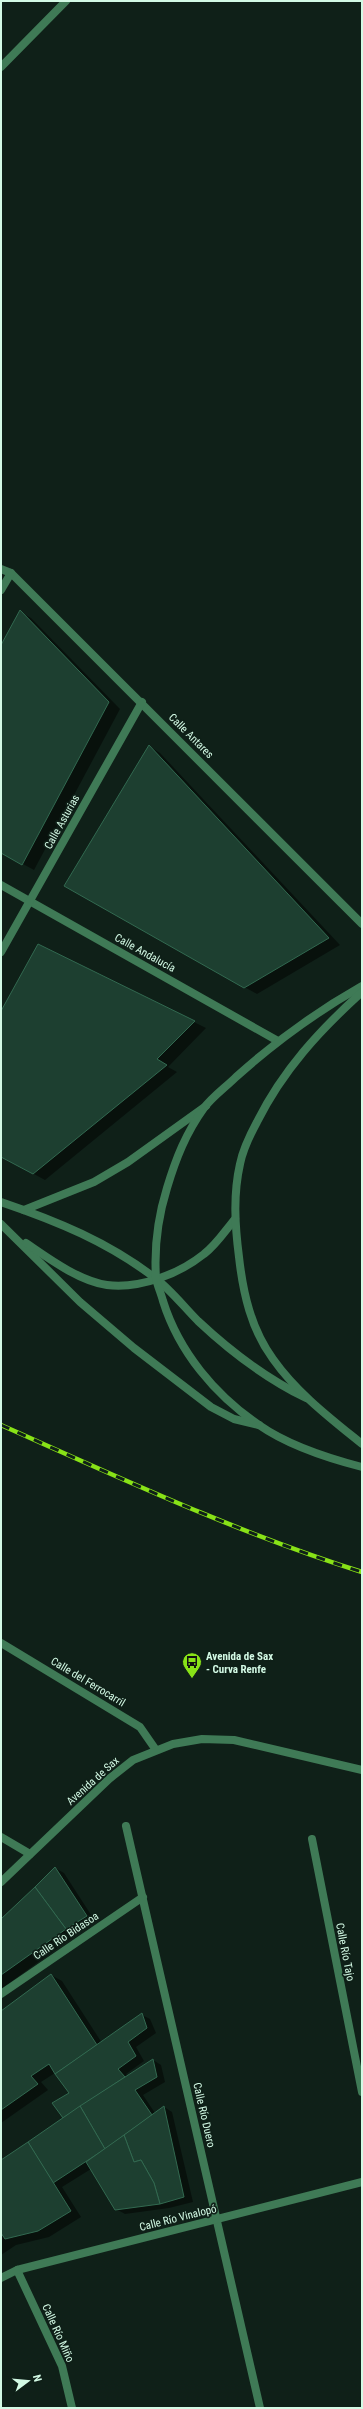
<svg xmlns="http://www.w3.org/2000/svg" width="363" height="2409" viewBox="0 0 363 2409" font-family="'Roboto Condensed',sans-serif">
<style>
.shadow{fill:#0007}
.building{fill:#1d3f30;stroke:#326950}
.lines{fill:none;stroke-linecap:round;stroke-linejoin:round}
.service{stroke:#3f7a56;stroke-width:8}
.minor{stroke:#3f7a56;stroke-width:8}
.tertiary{stroke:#3f7a56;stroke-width:8}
.rail-casing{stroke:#88e217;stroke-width:4.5}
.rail{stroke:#0f2018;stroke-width:3;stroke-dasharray:9;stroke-linecap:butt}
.labels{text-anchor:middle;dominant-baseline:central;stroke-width:3.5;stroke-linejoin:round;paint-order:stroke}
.street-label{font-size:11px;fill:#d3fae5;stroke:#0f2018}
.poi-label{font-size:11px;font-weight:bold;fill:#d3fae5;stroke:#0f2018;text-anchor:start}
</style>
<rect width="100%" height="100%" fill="#0f2018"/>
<!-- shadow -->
<g class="shadow">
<path d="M 20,612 L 31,618 L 120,709 L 34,870 L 1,852 L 1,647 Z"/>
<path d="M 149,746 L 160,753 L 340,945 L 257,994 L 65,886 Z"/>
<path d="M 39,945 L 206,1028 L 168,1067 L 177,1072 L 45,1180 L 1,1156 L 1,1013 Z"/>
<path d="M 55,1868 L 64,1873 L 95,1921 L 1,1989 L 1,1920 Z"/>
<path d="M 51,1975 L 62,1981 L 102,2043 L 142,2015 L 150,2019 L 156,2033 L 136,2047 L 144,2061 L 126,2074 L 128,2076 L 153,2060 L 161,2065 L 165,2082 L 143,2095 L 155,2113 L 164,2107 L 172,2112 L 193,2202 L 169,2208 L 125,2214 L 116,2209 L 91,2169 L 62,2187 L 81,2217 L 49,2237 L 16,2245 L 1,2255 L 1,2161 L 64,2118 L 70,2093 L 55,2073 L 41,2082 L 48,2090 L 1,2123 L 1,2012 Z"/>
</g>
<!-- building -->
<g class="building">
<path d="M 20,610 L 109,702 L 22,865 L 1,853 L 1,645 Z"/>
<path d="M 149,745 L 329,938 L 244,988 L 64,886 Z"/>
<path d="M 38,944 L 195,1021 L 157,1059 L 167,1065 L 33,1174 L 1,1157 L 1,1011 Z"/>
<path d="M 55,1867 L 87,1916 L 66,1929 L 35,1887 Z"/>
<path d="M 35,1887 L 66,1929 L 1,1975 L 1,1919 Z"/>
<path d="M 51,1974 L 97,2045 L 55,2074 L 49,2064 L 31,2076 L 38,2084 L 1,2110 L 1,2011 Z"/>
<path d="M 142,2013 L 147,2028 L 128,2042 L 136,2056 L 118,2069 L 125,2077 L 63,2118 L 52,2103 L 69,2093 L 55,2074 Z"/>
<path d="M 153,2059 L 157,2077 L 135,2090 L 152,2115 L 105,2149 L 80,2106 Z"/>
<path d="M 80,2106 L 105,2149 L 53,2183 L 28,2142 Z"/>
<path d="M 164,2106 L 184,2197 L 160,2204 L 154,2183 L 141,2160 L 134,2162 L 124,2135 Z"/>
<path d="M 124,2135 L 134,2162 L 141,2160 L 154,2183 L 160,2204 L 115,2210 L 86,2162 Z"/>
<path d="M 28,2142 L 71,2211 L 38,2231 L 5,2239 L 1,2233 L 1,2160 Z"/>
</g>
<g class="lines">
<!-- service -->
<path class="service" d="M 1,1994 L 143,1897"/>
<!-- minor -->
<g class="minor">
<path d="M 1,67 L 66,1"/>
<path d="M 1,569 L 11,573 L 362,924"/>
<path d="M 1,590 L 11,573"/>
<path d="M 1,885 L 278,1041"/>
<path d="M 1,952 L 142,702"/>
<path d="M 1,1202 C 57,1221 108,1242 155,1278 C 171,1290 184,1307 198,1321 C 230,1351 267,1379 306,1398"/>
<path d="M 24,1210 L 94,1182 L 128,1162 L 206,1106"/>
<path d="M 1,1224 L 80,1302 L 134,1348 L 211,1407 L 234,1419 L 259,1425"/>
<path d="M 26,1243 C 48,1258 79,1281 107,1285 C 140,1289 179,1274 204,1254 C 216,1245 225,1231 235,1219"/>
<path d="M 1,1643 L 140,1727 L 156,1750"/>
<path d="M 126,1826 L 260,2408"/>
<path d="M 1,1837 L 30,1854"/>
<path d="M 312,1839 L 362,2092"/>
<path d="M 17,2270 L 62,2366 L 72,2408"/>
<path d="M 1,2278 L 17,2270 L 362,2182"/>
</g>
<!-- tertiary -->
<g class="tertiary">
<path d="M 362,986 C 316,1012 275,1042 236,1077 C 226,1087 212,1097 204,1108 C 186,1133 176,1158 167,1188 C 158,1217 154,1247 156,1278 C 157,1285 161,1293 163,1301 C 179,1352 215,1395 259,1425 C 289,1446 327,1458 362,1467"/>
<path d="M 362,992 C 319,1031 283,1070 257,1122 C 250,1135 243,1149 240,1164 C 233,1195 235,1226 239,1257 C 243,1293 251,1329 273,1359 C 297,1393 330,1418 362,1444"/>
<path d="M 1,1882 L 109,1779 L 133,1760 L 173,1744 L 202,1739 L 234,1740 L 362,1770"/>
</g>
<defs>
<path id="rail" d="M 1,1425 C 120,1478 238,1533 362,1572"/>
</defs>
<!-- rail casing -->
<use href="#rail" class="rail-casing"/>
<!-- rail -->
<use href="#rail" class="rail"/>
</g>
<!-- icons -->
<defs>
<symbol id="bus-pin" viewBox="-11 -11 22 30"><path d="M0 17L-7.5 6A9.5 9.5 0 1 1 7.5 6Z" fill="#88e217" stroke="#0f2018"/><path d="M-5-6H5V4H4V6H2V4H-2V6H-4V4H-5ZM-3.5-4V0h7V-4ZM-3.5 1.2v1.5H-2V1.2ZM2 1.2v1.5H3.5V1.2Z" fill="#111"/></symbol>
</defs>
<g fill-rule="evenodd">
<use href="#bus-pin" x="181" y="1651" width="22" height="30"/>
</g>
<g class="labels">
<!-- street labels -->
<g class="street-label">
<text transform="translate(191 736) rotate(45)">Calle Antares</text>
<text transform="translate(62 822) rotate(-61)">Calle Asturias</text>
<text transform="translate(145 953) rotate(29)">Calle Andalucía</text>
<text transform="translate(88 1682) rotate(31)">Calle del Ferrocarril</text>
<text transform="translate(93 1781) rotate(-42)">Avenida de Sax</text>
<text transform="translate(66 1936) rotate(-34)">Calle Río Bidasoa</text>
<text transform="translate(345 1952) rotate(79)">Calle Río Tajo</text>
<text transform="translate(204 2115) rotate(77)">Calle Río Duero</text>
<text transform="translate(178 2218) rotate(-14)">Calle Río Vinalopó</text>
<text transform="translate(58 2333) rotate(66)">Calle Río Miño</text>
</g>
<!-- poi labels -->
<g class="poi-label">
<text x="206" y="1656">Avenida de Sax<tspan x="206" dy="13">- Curva Renfe</tspan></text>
</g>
</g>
<!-- border -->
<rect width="363" height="2409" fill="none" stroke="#d3fae5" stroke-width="4"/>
<!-- north arrow -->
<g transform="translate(28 2381) rotate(74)" stroke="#0f2018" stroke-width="3" paint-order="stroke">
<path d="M0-3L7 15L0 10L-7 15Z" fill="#d3fae5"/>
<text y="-6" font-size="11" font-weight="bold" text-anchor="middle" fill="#d3fae5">N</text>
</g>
</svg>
